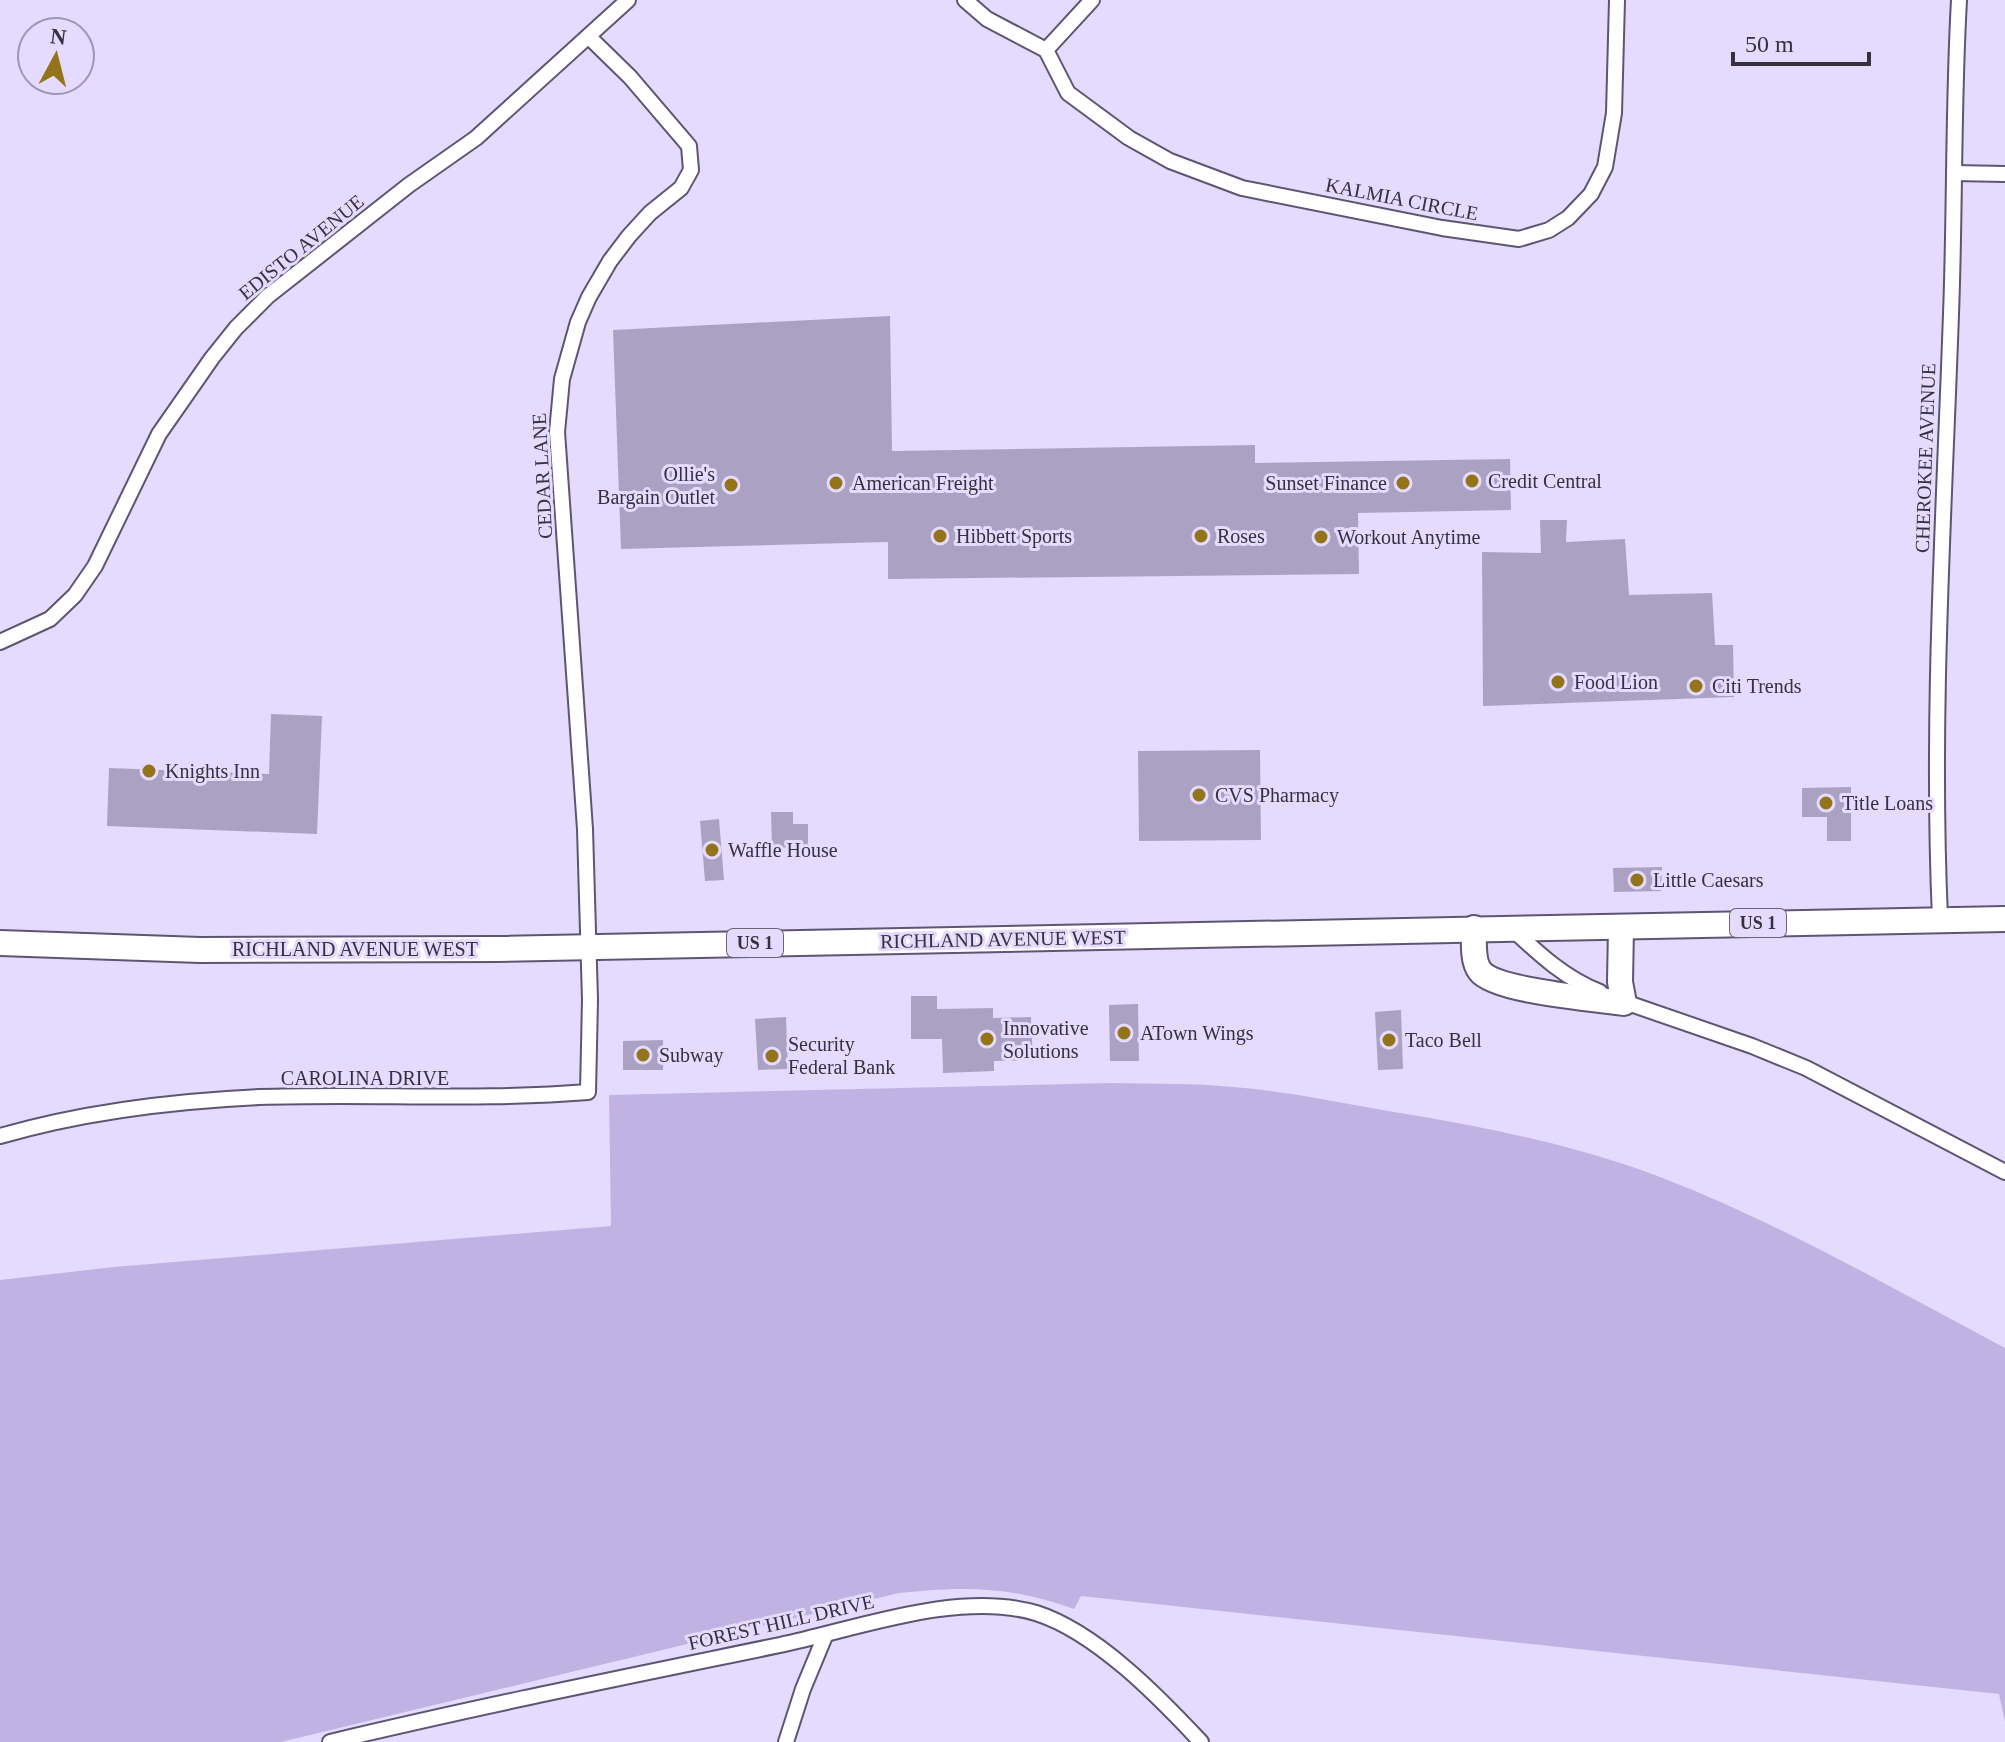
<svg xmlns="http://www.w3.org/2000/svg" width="2005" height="1742" viewBox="0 0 2005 1742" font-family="Georgia,serif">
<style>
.green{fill:#c0b2e2}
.building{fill:#aba2c3}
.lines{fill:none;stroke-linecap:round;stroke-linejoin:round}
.minor-casing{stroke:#5e5572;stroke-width:18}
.primary-casing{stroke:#5e5572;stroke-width:28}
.minor{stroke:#fff;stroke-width:14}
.primary{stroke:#fff;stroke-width:24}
.poi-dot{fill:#93741b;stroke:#e5dbfe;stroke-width:3}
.labels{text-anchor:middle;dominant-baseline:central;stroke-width:6;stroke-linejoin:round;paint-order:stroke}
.shield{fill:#e5dbfe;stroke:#6a6478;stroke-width:2}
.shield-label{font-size:18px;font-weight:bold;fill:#35313f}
.street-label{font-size:20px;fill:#35313f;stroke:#e5dbfe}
.poi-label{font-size:20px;fill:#35313f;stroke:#e5dbfe;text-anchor:start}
</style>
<rect width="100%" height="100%" fill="#e5dbfe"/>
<!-- green -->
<path class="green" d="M 1112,1083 C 1152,1084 1193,1083 1233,1087 C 1285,1091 1337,1102 1388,1111 C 1474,1125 1559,1141 1641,1170 C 1768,1216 1886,1285 2005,1348 L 2005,1722 L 1999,1694 L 1081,1596 L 1074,1609 C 1008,1586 967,1586 899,1593 L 281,1742 L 0,1742 L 0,1280 L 114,1267 L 611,1226 L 609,1095 Z"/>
<!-- building -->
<g class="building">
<path d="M 890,316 L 892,451 L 1255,445 L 1255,463 L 1510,459 L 1511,510 L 1358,513 L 1359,574 L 888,579 L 888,542 L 621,549 L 613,330 Z"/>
<path d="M 1540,520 L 1567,520 L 1566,542 L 1625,539 L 1629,595 L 1712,593 L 1715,645 L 1733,645 L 1734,697 L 1483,706 L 1482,552 L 1541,553 Z"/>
<path d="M 271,714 L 322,716 L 317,834 L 107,826 L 109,768 L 269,774 Z"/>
<path d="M 1260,750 L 1261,840 L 1139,841 L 1138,751 Z"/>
<path d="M 1851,787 L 1851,841 L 1827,841 L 1827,817 L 1802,817 L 1802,788 Z"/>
<path d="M 771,812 L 793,812 L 793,824 L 808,824 L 808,847 L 772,848 Z"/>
<path d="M 719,819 L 724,880 L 705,881 L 700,821 Z"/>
<path d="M 1662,867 L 1661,891 L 1614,892 L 1613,868 Z"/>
<path d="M 911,996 L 937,996 L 937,1009 L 993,1008 L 993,1018 L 1031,1017 L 1033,1060 L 994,1061 L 994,1071 L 943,1073 L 942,1039 L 911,1039 Z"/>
<path d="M 1138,1004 L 1139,1061 L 1110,1061 L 1109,1005 Z"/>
<path d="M 1401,1010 L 1403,1069 L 1378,1070 L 1375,1012 Z"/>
<path d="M 786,1017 L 788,1069 L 758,1070 L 755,1019 Z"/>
<path d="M 663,1040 L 663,1070 L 623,1070 L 623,1041 Z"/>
</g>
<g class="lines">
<defs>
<g id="minor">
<path d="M 965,0 L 987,19 L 1046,50"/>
<path d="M 1092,0 L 1046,50 L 1068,93 L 1129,138 L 1170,161 L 1242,188 L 1442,228 L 1519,239 L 1549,230 L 1568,218 L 1591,194 L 1605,167 L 1614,113 L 1617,0"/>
<path d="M 1954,173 L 2005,174"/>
<path d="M 0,642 L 50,619 L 75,595 L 95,566 L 159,434 L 212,358 L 236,328 L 268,296 L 409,185 L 476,138 L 628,0"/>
<path d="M 1940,918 C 1931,716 1944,516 1951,314 C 1955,209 1953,105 1959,0"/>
<path d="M 1510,927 C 1538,953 1564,978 1600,992"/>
<path d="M 1619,1000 L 1752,1046 L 1806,1068 L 2005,1172"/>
<path d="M 0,1136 C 83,1112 172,1101 259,1097 C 368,1093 478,1101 588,1092 L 590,1000 L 585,829 L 557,432 L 562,379 L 578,322 L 589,297 L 610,261 L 629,236 L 650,213 L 681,188 L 691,170 L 689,146 L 630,77 L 589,37"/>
<path d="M 330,1742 C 480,1706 630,1676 780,1645 C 857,1629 958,1590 1036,1613 C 1096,1632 1159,1697 1201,1742"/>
<path d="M 786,1742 L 803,1689 L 825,1636"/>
</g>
<g id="primary">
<path d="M 1474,928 C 1474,940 1472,961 1480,971 C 1495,991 1596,999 1624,1003 L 1620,982 L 1621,927"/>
<path d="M 0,943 L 200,950 L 498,949 L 2005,919"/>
</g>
</defs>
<!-- minor casing -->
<use href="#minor" class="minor-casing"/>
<!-- primary casing -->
<use href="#primary" class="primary-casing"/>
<!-- minor -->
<use href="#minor" class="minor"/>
<!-- primary -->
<use href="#primary" class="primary"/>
</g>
<!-- markers -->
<g class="poi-dot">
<circle cx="1472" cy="481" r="8"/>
<circle cx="836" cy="483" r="8"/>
<circle cx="1403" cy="483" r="8"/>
<circle cx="731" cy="485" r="8"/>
<circle cx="940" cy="536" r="8"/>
<circle cx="1201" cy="536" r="8"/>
<circle cx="1321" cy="537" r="8"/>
<circle cx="1558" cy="682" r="8"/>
<circle cx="1696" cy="686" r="8"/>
<circle cx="149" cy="771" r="8"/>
<circle cx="1199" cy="795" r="8"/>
<circle cx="1826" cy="803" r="8"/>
<circle cx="712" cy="850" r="8"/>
<circle cx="1637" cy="880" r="8"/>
<circle cx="1124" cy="1033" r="8"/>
<circle cx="987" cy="1039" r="8"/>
<circle cx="1389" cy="1040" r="8"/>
<circle cx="643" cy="1055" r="8"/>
<circle cx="772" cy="1056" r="8"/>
</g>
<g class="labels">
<!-- shield labels -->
<g class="shield">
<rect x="1730" y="909" width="56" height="28" rx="6"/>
<rect x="727" y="929" width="56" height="28" rx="6"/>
</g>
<g class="shield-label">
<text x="1758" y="923">US 1</text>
<text x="755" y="943">US 1</text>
</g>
<!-- street labels -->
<g class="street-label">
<text transform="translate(1402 199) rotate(11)">KALMIA CIRCLE</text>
<text transform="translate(301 247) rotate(-39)">EDISTO AVENUE</text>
<text transform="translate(1925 458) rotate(-88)">CHEROKEE AVENUE</text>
<text transform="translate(542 476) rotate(-93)">CEDAR LANE</text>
<text transform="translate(1003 939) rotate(-1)">RICHLAND AVENUE WEST</text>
<text x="355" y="949">RICHLAND AVENUE WEST</text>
<text x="365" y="1078">CAROLINA DRIVE</text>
<text transform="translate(781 1622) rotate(-13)">FOREST HILL DRIVE</text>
</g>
<!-- poi labels -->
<g class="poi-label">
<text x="715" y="474" text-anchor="end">Ollie's<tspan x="715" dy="23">Bargain Outlet</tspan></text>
<text x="1488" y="481">Credit Central</text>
<text x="852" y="483">American Freight</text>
<text x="1387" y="483" text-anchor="end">Sunset Finance</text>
<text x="956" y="536">Hibbett Sports</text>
<text x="1217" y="536">Roses</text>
<text x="1337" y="537">Workout Anytime</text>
<text x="1574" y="682">Food Lion</text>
<text x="1712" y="686">Citi Trends</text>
<text x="165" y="771">Knights Inn</text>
<text x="1215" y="795">CVS Pharmacy</text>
<text x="1842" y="803">Title Loans</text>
<text x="728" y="850">Waffle House</text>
<text x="1653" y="880">Little Caesars</text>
<text x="1003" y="1028">Innovative<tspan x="1003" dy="23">Solutions</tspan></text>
<text x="1140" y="1033">ATown Wings</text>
<text x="1405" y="1040">Taco Bell</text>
<text x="788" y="1044">Security<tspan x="788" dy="23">Federal Bank</tspan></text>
<text x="659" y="1055">Subway</text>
</g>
</g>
<!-- north arrow -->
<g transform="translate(56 56) rotate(7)"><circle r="38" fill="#e5dbfe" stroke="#9f97b2" stroke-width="2"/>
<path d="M0-6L14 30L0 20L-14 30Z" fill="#93741b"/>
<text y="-12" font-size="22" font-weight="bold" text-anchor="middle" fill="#35313f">N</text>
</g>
<!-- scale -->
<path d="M1733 52v12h136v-12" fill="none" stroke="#35313f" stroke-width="4"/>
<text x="1745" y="52" font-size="24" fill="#35313f" stroke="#e5dbfe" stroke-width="6" paint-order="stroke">50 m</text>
</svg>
